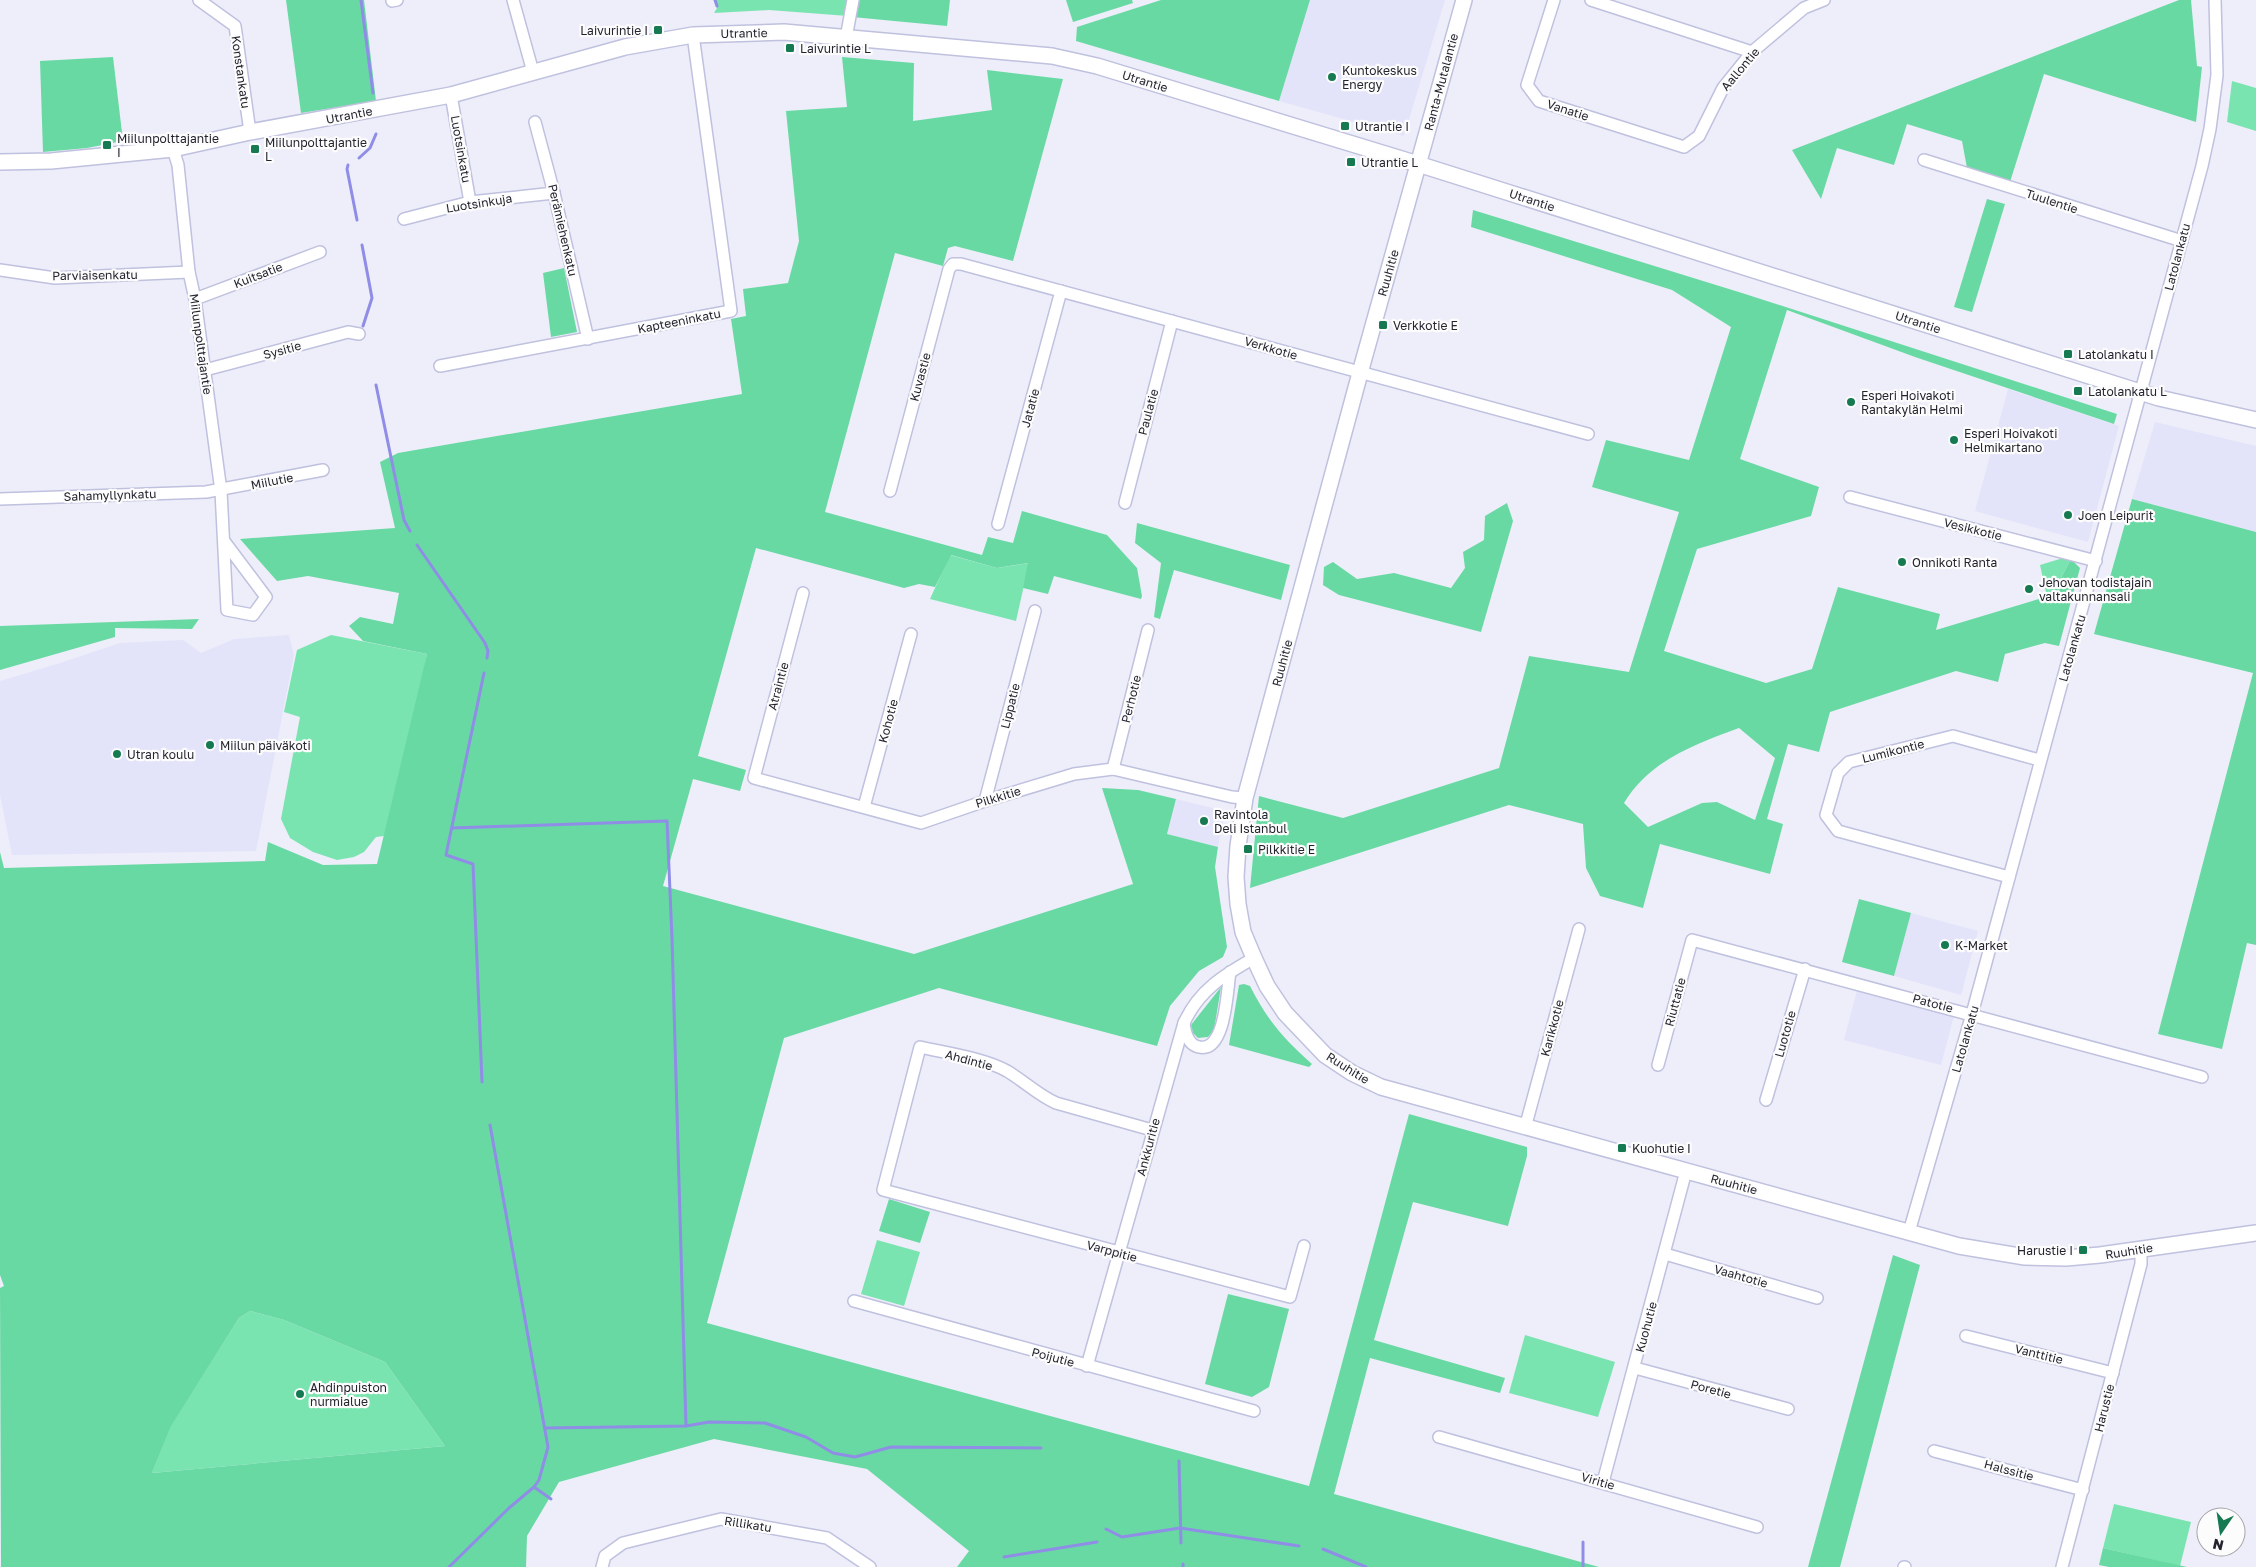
<svg xmlns="http://www.w3.org/2000/svg" width="2256" height="1567" viewBox="0 0 2256 1567" font-family="'Golos Text',sans-serif">
<style>
.built{fill:#e3e4fa}
.green{fill:#7ae4b0}
.forest{fill:#69d9a3;fill-rule:evenodd}
.lines{fill:none;stroke-linecap:round;stroke-linejoin:round}
.stream{stroke:#8f8de6;stroke-width:3}
.street-casing{stroke:#bfc1de;stroke-width:14}
.secondary-casing{stroke:#bfc1de;stroke-width:18}
.street{stroke:#fff;stroke-width:11}
.secondary{stroke:#fff;stroke-width:15}
.poi-dot{fill:#157951;stroke:#fcfcfc;stroke-width:2}
.labels{text-anchor:middle;dominant-baseline:central;stroke-width:4.5;stroke-linejoin:round;paint-order:stroke}
.poi-label{font-size:12px;fill:#24242f;stroke:#fcfcfc;text-anchor:start}
.street-label{font-size:12px;fill:#24242f;stroke:#fcfcfc}
</style>
<rect width="100%" height="100%" fill="#edeefa"/>
<!-- built -->
<g class="built">
<path d="M 1310,0 L 1445,0 L 1404,136 L 1279,101 Z"/>
<path d="M 2008,389 L 2119,426 L 2088,542 L 1975,511 Z"/>
<path d="M 2155,422 L 2256,446 L 2256,532 L 2132,499 Z"/>
<path d="M 289,635 L 294,655 L 256,851 L 12,855 L 0,795 L 0,681 L 60,663 L 120,643 L 183,640 L 201,653 L 234,639 Z"/>
<path d="M 1176,799 L 1225,811 L 1218,847 L 1167,834 Z"/>
<path d="M 1911,913 L 1978,931 L 1961,995 L 1894,976 Z"/>
<path d="M 1858,987 L 1955,1012 L 1941,1065 L 1844,1040 Z"/>
</g>
<!-- green -->
<g class="green">
<path d="M 715,0 L 851,0 L 848,16 L 769,10 L 714,13 L 717,8 Z"/>
<path d="M 2232,81 L 2256,88 L 2256,131 L 2227,122 Z"/>
<path d="M 950,555 L 997,568 L 1029,563 L 1016,621 L 930,599 Z"/>
<path d="M 2063,558 L 2071,559 L 2052,595 L 2047,597 L 2040,565 Z"/>
<path d="M 331,635 L 427,654 L 392,835 L 376,837 L 364,852 L 354,857 L 337,860 L 313,852 L 290,838 L 281,819 L 300,717 L 284,712 L 297,650 Z"/>
<path d="M 877,1240 L 920,1252 L 904,1306 L 861,1294 Z"/>
<path d="M 250,1311 L 284,1320 L 385,1362 L 445,1446 L 152,1473 L 171,1425 L 239,1318 Z"/>
<path d="M 1525,1335 L 1615,1362 L 1598,1417 L 1509,1393 Z"/>
<path d="M 2114,1504 L 2191,1522 L 2180,1566 L 2103,1548 Z"/>
</g>
<!-- forest -->
<g class="forest">
<path d="M 286,0 L 364,0 L 376,101 L 301,113 Z"/>
<path d="M 855,0 L 950,0 L 947,26 L 852,17 Z"/>
<path d="M 1066,0 L 1132,0 L 1133,3 L 1073,22 Z"/>
<path d="M 1161,0 L 1310,0 L 1279,101 L 1076,41 L 1077,27 Z"/>
<path d="M 2179,0 L 2191,0 L 2197,66 L 2202,67 L 2196,122 L 2044,74 L 2010,182 L 1967,168 L 1962,141 L 1907,124 L 1894,165 L 1837,148 L 1821,199 L 1792,150 Z"/>
<path d="M 113,57 L 123,141 L 87,148 L 43,152 L 40,61 Z"/>
<path d="M 842,57 L 914,63 L 913,121 L 992,110 L 987,70 L 1063,79 L 1013,261 L 955,246 L 948,248 L 943,266 L 895,253 L 825,512 L 982,555 L 988,537 L 1013,543 L 1022,511 L 1107,535 L 1137,568 L 1142,596 L 1141,599 L 1054,576 L 1048,594 L 1023,588 L 1028,563 L 997,568 L 951,555 L 935,587 L 919,584 L 904,588 L 756,548 L 698,756 L 746,770 L 740,791 L 693,779 L 663,886 L 914,954 L 1133,884 L 1102,788 L 1138,790 L 1176,799 L 1167,834 L 1218,847 L 1215,867 L 1227,947 L 1223,957 L 1199,971 L 1170,1006 L 1157,1046 L 939,988 L 784,1038 L 707,1323 L 1309,1486 L 1409,1114 L 1527,1147 L 1527,1156 L 1508,1226 L 1413,1202 L 1374,1340 L 1505,1378 L 1500,1393 L 1370,1358 L 1334,1494 L 1599,1567 L 957,1567 L 969,1551 L 867,1469 L 714,1439 L 559,1482 L 527,1536 L 526,1567 L 1,1567 L 0,1288 L 4,1286 L 0,1275 L 0,852 L 4,868 L 265,861 L 268,842 L 323,865 L 377,864 L 427,654 L 363,641 L 349,626 L 360,617 L 393,624 L 399,593 L 308,576 L 277,581 L 240,539 L 395,528 L 380,462 L 398,453 L 742,394 L 731,319 L 746,316 L 743,289 L 788,283 L 799,241 L 786,111 L 847,107 ZM 250,1311 L 284,1320 L 385,1362 L 445,1446 L 152,1473 L 171,1426 L 239,1318 Z"/>
<path d="M 1987,199 L 2005,204 L 1972,312 L 1954,307 Z"/>
<path d="M 1473,210 L 1742,293 L 2117,414 L 2114,424 L 1915,357 L 1787,310 L 1740,459 L 1819,487 L 1811,516 L 1697,549 L 1664,651 L 1766,683 L 1812,669 L 1838,587 L 1940,614 L 1936,630 L 2052,595 L 2071,559 L 2080,568 L 2059,646 L 2045,643 L 2005,654 L 1998,682 L 1956,671 L 1830,712 L 1819,752 L 1788,744 L 1767,819 L 1783,824 L 1770,874 L 1660,844 L 1643,908 L 1600,896 L 1586,868 L 1583,824 L 1509,805 L 1250,888 L 1259,796 L 1343,818 L 1499,768 L 1529,656 L 1629,672 L 1679,512 L 1592,487 L 1606,440 L 1689,460 L 1731,327 L 1672,290 L 1471,227 ZM 1739,728 L 1775,758 L 1755,820 L 1717,802 L 1702,803 L 1648,827 L 1624,803 C 1649,761 1695,744 1739,728 Z"/>
<path d="M 564,268 L 577,332 L 551,337 L 543,273 Z"/>
<path d="M 2132,499 L 2256,532 L 2256,945 L 2247,943 L 2222,1049 L 2158,1034 L 2253,673 L 2094,634 Z"/>
<path d="M 1507,503 L 1513,521 L 1481,632 L 1339,595 L 1323,585 L 1324,567 L 1333,562 L 1357,579 L 1394,573 L 1451,588 L 1465,568 L 1463,552 L 1484,540 L 1485,516 Z"/>
<path d="M 1137,523 L 1290,565 L 1281,600 L 1174,570 L 1160,619 L 1154,617 L 1161,563 L 1135,543 Z"/>
<path d="M 199,619 L 192,629 L 115,628 L 115,637 L 0,670 L 0,626 Z"/>
<path d="M 1859,899 L 1911,913 L 1894,976 L 1842,962 Z"/>
<path d="M 1244,984 L 1250,986 C 1267,1020 1284,1039 1312,1064 L 1309,1067 L 1229,1045 L 1239,985 Z"/>
<path d="M 1221,987 L 1214,1030 L 1208,1037 L 1198,1038 L 1193,1033 L 1191,1025 Z"/>
<path d="M 889,1199 L 930,1212 L 920,1243 L 879,1231 Z"/>
<path d="M 1893,1255 L 1920,1265 L 1840,1567 L 1808,1567 Z"/>
<path d="M 1228,1294 L 1289,1309 L 1269,1387 L 1252,1397 L 1205,1384 Z"/>
<path d="M 2103,1548 L 2187,1567 L 2109,1567 L 2099,1565 Z"/>
</g>
<g class="lines">
<!-- stream -->
<g class="stream">
<path d="M 361,0 L 373,93"/>
<path d="M 715,0 L 717,6"/>
<path d="M 359,158 L 370,148 L 376,134"/>
<path d="M 348,165 L 347,169 L 357,220"/>
<path d="M 362,245 L 372,298 L 363,326"/>
<path d="M 376,385 L 404,520 L 410,531"/>
<path d="M 417,545 L 485,643 L 488,651 L 487,658"/>
<path d="M 452,828 L 667,821 L 672,939 L 686,1426"/>
<path d="M 482,1082 L 473,864 L 446,855 L 484,673"/>
<path d="M 545,1428 L 686,1426 L 709,1422 L 765,1423 L 806,1437 L 833,1453 L 855,1457 L 891,1447 L 1041,1448"/>
<path d="M 1179,1461 L 1181,1543"/>
<path d="M 534,1487 L 551,1499"/>
<path d="M 1106,1529 L 1122,1537 L 1180,1528 L 1299,1546"/>
<path d="M 1583,1542 L 1583,1567"/>
<path d="M 1323,1549 L 1366,1567"/>
<path d="M 1004,1557 L 1097,1542"/>
<path d="M 1183,1564 L 1183,1567"/>
<path d="M 449,1567 L 509,1508 L 534,1487 L 539,1480 L 548,1447 L 490,1125"/>
</g>
<defs>
<g id="street">
<path d="M 199,0 L 235,26 L 250,132"/>
<path d="M 513,0 L 533,72"/>
<path d="M 1554,0 L 1527,85 L 1539,101 L 1684,147 L 1699,136 L 1723,88 L 1752,52 L 1804,8 L 1824,0"/>
<path d="M 1591,0 L 1752,52"/>
<path d="M 392,1 L 397,0"/>
<path d="M 846,38 L 853,0"/>
<path d="M 451,95 L 470,202"/>
<path d="M 535,122 L 554,193 L 588,339"/>
<path d="M 173,149 L 178,165 L 189,272 L 195,299 L 221,491 L 227,610 L 253,615 L 266,597 L 224,541"/>
<path d="M 1924,160 L 2182,241"/>
<path d="M 404,219 L 470,202 L 554,193"/>
<path d="M 0,270 L 55,278 L 189,272"/>
<path d="M 195,299 L 320,252"/>
<path d="M 440,366 L 731,311 L 693,35"/>
<path d="M 205,370 L 348,332 L 359,334"/>
<path d="M 890,491 L 949,269 L 953,264 L 961,264 L 1588,434"/>
<path d="M 1850,497 L 2096,561"/>
<path d="M 0,499 L 206,492 L 323,470"/>
<path d="M 1125,503 L 1172,321"/>
<path d="M 998,524 L 1061,291"/>
<path d="M 803,593 L 754,778 L 921,823 L 985,801 L 1074,774 L 1113,769 L 1232,797 L 1245,798"/>
<path d="M 1113,769 L 1148,630"/>
<path d="M 985,801 L 1035,611"/>
<path d="M 864,807 L 911,634"/>
<path d="M 2009,877 L 1838,831 L 1826,815 L 1838,773 L 1849,762 L 1953,736 L 2039,760"/>
<path d="M 1184,1023 C 1185,1032 1188,1045 1199,1047 C 1226,1053 1227,989 1230,972"/>
<path d="M 1658,1065 L 1692,940 L 2202,1077"/>
<path d="M 1766,1100 L 1805,969"/>
<path d="M 1525,1128 L 1579,929"/>
<path d="M 1152,1130 L 1056,1103 C 1038,1095 1024,1081 1007,1071 C 983,1058 946,1053 920,1047 L 883,1190 L 1290,1297 L 1304,1246"/>
<path d="M 1909,1232 L 1972,1014 L 2202,166 L 2210,129 L 2217,75 L 2215,0"/>
<path d="M 1665,1254 L 1817,1298"/>
<path d="M 854,1301 L 1254,1411"/>
<path d="M 1966,1336 L 2113,1373"/>
<path d="M 1087,1366 L 1184,1023 C 1199,990 1224,975 1254,958"/>
<path d="M 1635,1368 L 1788,1409"/>
<path d="M 1439,1437 L 1757,1527"/>
<path d="M 1934,1451 L 2083,1490"/>
<path d="M 1603,1482 L 1686,1171"/>
<path d="M 602,1567 L 605,1556 L 623,1543 L 721,1519 L 827,1538 L 870,1567"/>
<path d="M 1904,1567 L 1905,1567"/>
<path d="M 2062,1567 L 2141,1264 L 2141,1249"/>
</g>
<g id="secondary">
<path d="M 1464,0 L 1363,362 L 1245,798 L 1238,846 L 1236,877 L 1238,904 L 1243,932 L 1254,958 L 1267,986 L 1285,1013 L 1325,1055 L 1352,1073 L 1381,1087 L 1959,1246 L 2025,1257 L 2066,1258 L 2100,1255 L 2256,1233"/>
<path d="M 0,162 L 51,161 L 173,149 L 250,132 L 451,95 L 625,47 L 693,35 L 784,32 L 1052,56 L 1097,66 L 1418,164 L 2159,398 L 2256,420"/>
</g>
</defs>
<!-- street casing -->
<use href="#street" class="street-casing"/>
<!-- secondary casing -->
<use href="#secondary" class="secondary-casing"/>
<!-- street -->
<use href="#street" class="street"/>
<!-- secondary -->
<use href="#secondary" class="secondary"/>
</g>
<!-- markers -->
<g class="poi-dot">
<rect x="653" y="25" width="10" height="10" rx="2.5"/>
<rect x="785" y="43" width="10" height="10" rx="2.5"/>
<circle cx="1332" cy="77" r="5"/>
<rect x="1340" y="121" width="10" height="10" rx="2.5"/>
<rect x="102" y="140" width="10" height="10" rx="2.5"/>
<rect x="250" y="144" width="10" height="10" rx="2.5"/>
<rect x="1346" y="157" width="10" height="10" rx="2.5"/>
<rect x="1378" y="320" width="10" height="10" rx="2.5"/>
<rect x="2063" y="349" width="10" height="10" rx="2.5"/>
<rect x="2073" y="386" width="10" height="10" rx="2.5"/>
<circle cx="1851" cy="402" r="5"/>
<circle cx="1954" cy="440" r="5"/>
<circle cx="2068" cy="515" r="5"/>
<circle cx="1902" cy="562" r="5"/>
<circle cx="2029" cy="589" r="5"/>
<circle cx="210" cy="745" r="5"/>
<circle cx="117" cy="754" r="5"/>
<circle cx="1204" cy="821" r="5"/>
<rect x="1243" y="844" width="10" height="10" rx="2.5"/>
<circle cx="1945" cy="945" r="5"/>
<rect x="1617" y="1143" width="10" height="10" rx="2.5"/>
<rect x="2078" y="1245" width="10" height="10" rx="2.5"/>
<circle cx="300" cy="1394" r="5"/>
</g>
<g class="labels">
<!-- poi labels -->
<g class="poi-label">
<text x="648" y="30" text-anchor="end">Laivurintie I</text>
<text x="800" y="48">Laivurintie L</text>
<text x="1342" y="70">Kuntokeskus<tspan x="1342" dy="14">Energy</tspan></text>
<text x="1355" y="126">Utrantie I</text>
<text x="117" y="138">Miilunpolttajantie<tspan x="117" dy="14">I</tspan></text>
<text x="265" y="142">Miilunpolttajantie<tspan x="265" dy="14">L</tspan></text>
<text x="1361" y="162">Utrantie L</text>
<text x="1393" y="325">Verkkotie E</text>
<text x="2078" y="354">Latolankatu I</text>
<text x="2088" y="391">Latolankatu L</text>
<text x="1861" y="395">Esperi Hoivakoti<tspan x="1861" dy="14">Rantakylän Helmi</tspan></text>
<text x="1964" y="433">Esperi Hoivakoti<tspan x="1964" dy="14">Helmikartano</tspan></text>
<text x="2078" y="515">Joen Leipurit</text>
<text x="1912" y="562">Onnikoti Ranta</text>
<text x="2039" y="582">Jehovan todistajain<tspan x="2039" dy="14">valtakunnansali</tspan></text>
<text x="220" y="745">Miilun päiväkoti</text>
<text x="127" y="754">Utran koulu</text>
<text x="1214" y="814">Ravintola<tspan x="1214" dy="14">Deli Istanbul</tspan></text>
<text x="1258" y="849">Pilkkitie E</text>
<text x="1955" y="945">K-Market</text>
<text x="1632" y="1148">Kuohutie I</text>
<text x="2073" y="1250" text-anchor="end">Harustie I</text>
<text x="310" y="1387">Ahdinpuiston<tspan x="310" dy="14">nurmialue</tspan></text>
</g>
<!-- street labels -->
<g class="street-label">
<text transform="translate(744 33) rotate(-1)">Utrantie</text>
<text transform="translate(1740 69) rotate(-50)">Aallontie</text>
<text transform="translate(241 72) rotate(82)">Konstankatu</text>
<text transform="translate(1145 81) rotate(17)">Utrantie</text>
<text transform="translate(1441 82) rotate(-75)">Ranta-Mutalantie</text>
<text transform="translate(1568 110) rotate(18)">Vanatie</text>
<text transform="translate(349 115) rotate(-11)">Utrantie</text>
<text transform="translate(461 149) rotate(80)">Luotsinkatu</text>
<text transform="translate(1532 200) rotate(18)">Utrantie</text>
<text transform="translate(2052 201) rotate(18)">Tuulentie</text>
<text transform="translate(479 203) rotate(-9)">Luotsinkuja</text>
<text transform="translate(563 230) rotate(77)">Perämiehenkatu</text>
<text transform="translate(2177 257) rotate(-75)">Latolankatu</text>
<text transform="translate(1388 273) rotate(-74)">Ruuhitie</text>
<text transform="translate(95 275) rotate(-1)">Parviaisenkatu</text>
<text transform="translate(258 275) rotate(-21)">Kuitsatie</text>
<text transform="translate(679 321) rotate(-11)">Kapteeninkatu</text>
<text transform="translate(1918 322) rotate(18)">Utrantie</text>
<text transform="translate(201 344) rotate(82)">Miilunpolttajantie</text>
<text transform="translate(1271 348) rotate(16)">Verkkotie</text>
<text transform="translate(282 350) rotate(-15)">Sysitie</text>
<text transform="translate(920 377) rotate(-75)">Kuvastie</text>
<text transform="translate(1030 408) rotate(-75)">Jatatie</text>
<text transform="translate(1148 412) rotate(-75)">Paulatie</text>
<text transform="translate(272 481) rotate(-11)">Miilutie</text>
<text transform="translate(110 495) rotate(-2)">Sahamyllynkatu</text>
<text transform="translate(1973 529) rotate(14)">Vesikkotie</text>
<text transform="translate(2072 648) rotate(-74)">Latolankatu</text>
<text transform="translate(1282 663) rotate(-75)">Ruuhitie</text>
<text transform="translate(778 686) rotate(-75)">Atraintie</text>
<text transform="translate(1131 699) rotate(-76)">Perhotie</text>
<text transform="translate(1010 706) rotate(-76)">Lippatie</text>
<text transform="translate(888 721) rotate(-75)">Kohotie</text>
<text transform="translate(1893 751) rotate(-14)">Lumikontie</text>
<text transform="translate(998 797) rotate(-17)">Pilkkitie</text>
<text transform="translate(1675 1002) rotate(-75)">Riuttatie</text>
<text transform="translate(1933 1003) rotate(15)">Patotie</text>
<text transform="translate(1552 1028) rotate(-75)">Karikkotie</text>
<text transform="translate(1785 1034) rotate(-74)">Luototie</text>
<text transform="translate(1965 1039) rotate(-74)">Latolankatu</text>
<text transform="translate(969 1060) rotate(15)">Ahdintie</text>
<text transform="translate(1348 1068) rotate(32)">Ruuhitie</text>
<text transform="translate(1148 1147) rotate(-75)">Ankkuritie</text>
<text transform="translate(1734 1184) rotate(15)">Ruuhitie</text>
<text transform="translate(1112 1251) rotate(15)">Varppitie</text>
<text transform="translate(2129 1251) rotate(-9)">Ruuhitie</text>
<text transform="translate(1741 1276) rotate(16)">Vaahtotie</text>
<text transform="translate(1646 1327) rotate(-75)">Kuohutie</text>
<text transform="translate(2039 1354) rotate(14)">Vanttitie</text>
<text transform="translate(1053 1357) rotate(15)">Poijutie</text>
<text transform="translate(1711 1389) rotate(15)">Poretie</text>
<text transform="translate(2104 1408) rotate(-76)">Harustie</text>
<text transform="translate(2009 1470) rotate(15)">Halssitie</text>
<text transform="translate(1598 1481) rotate(16)">Viritie</text>
<text transform="translate(748 1524) rotate(9)">Rillikatu</text>
</g>
</g>
<!-- north arrow -->
<g transform="translate(2221 1532) rotate(193)"><circle r="24" fill="#fcfcfc" stroke="#a6a6aa"/>
<path d="M0-4L9 19L0 12L-9 19Z" fill="#157951"/>
<text y="-8" font-size="14" font-weight="bold" text-anchor="middle" fill="#24242f">N</text>
</g>
</svg>
